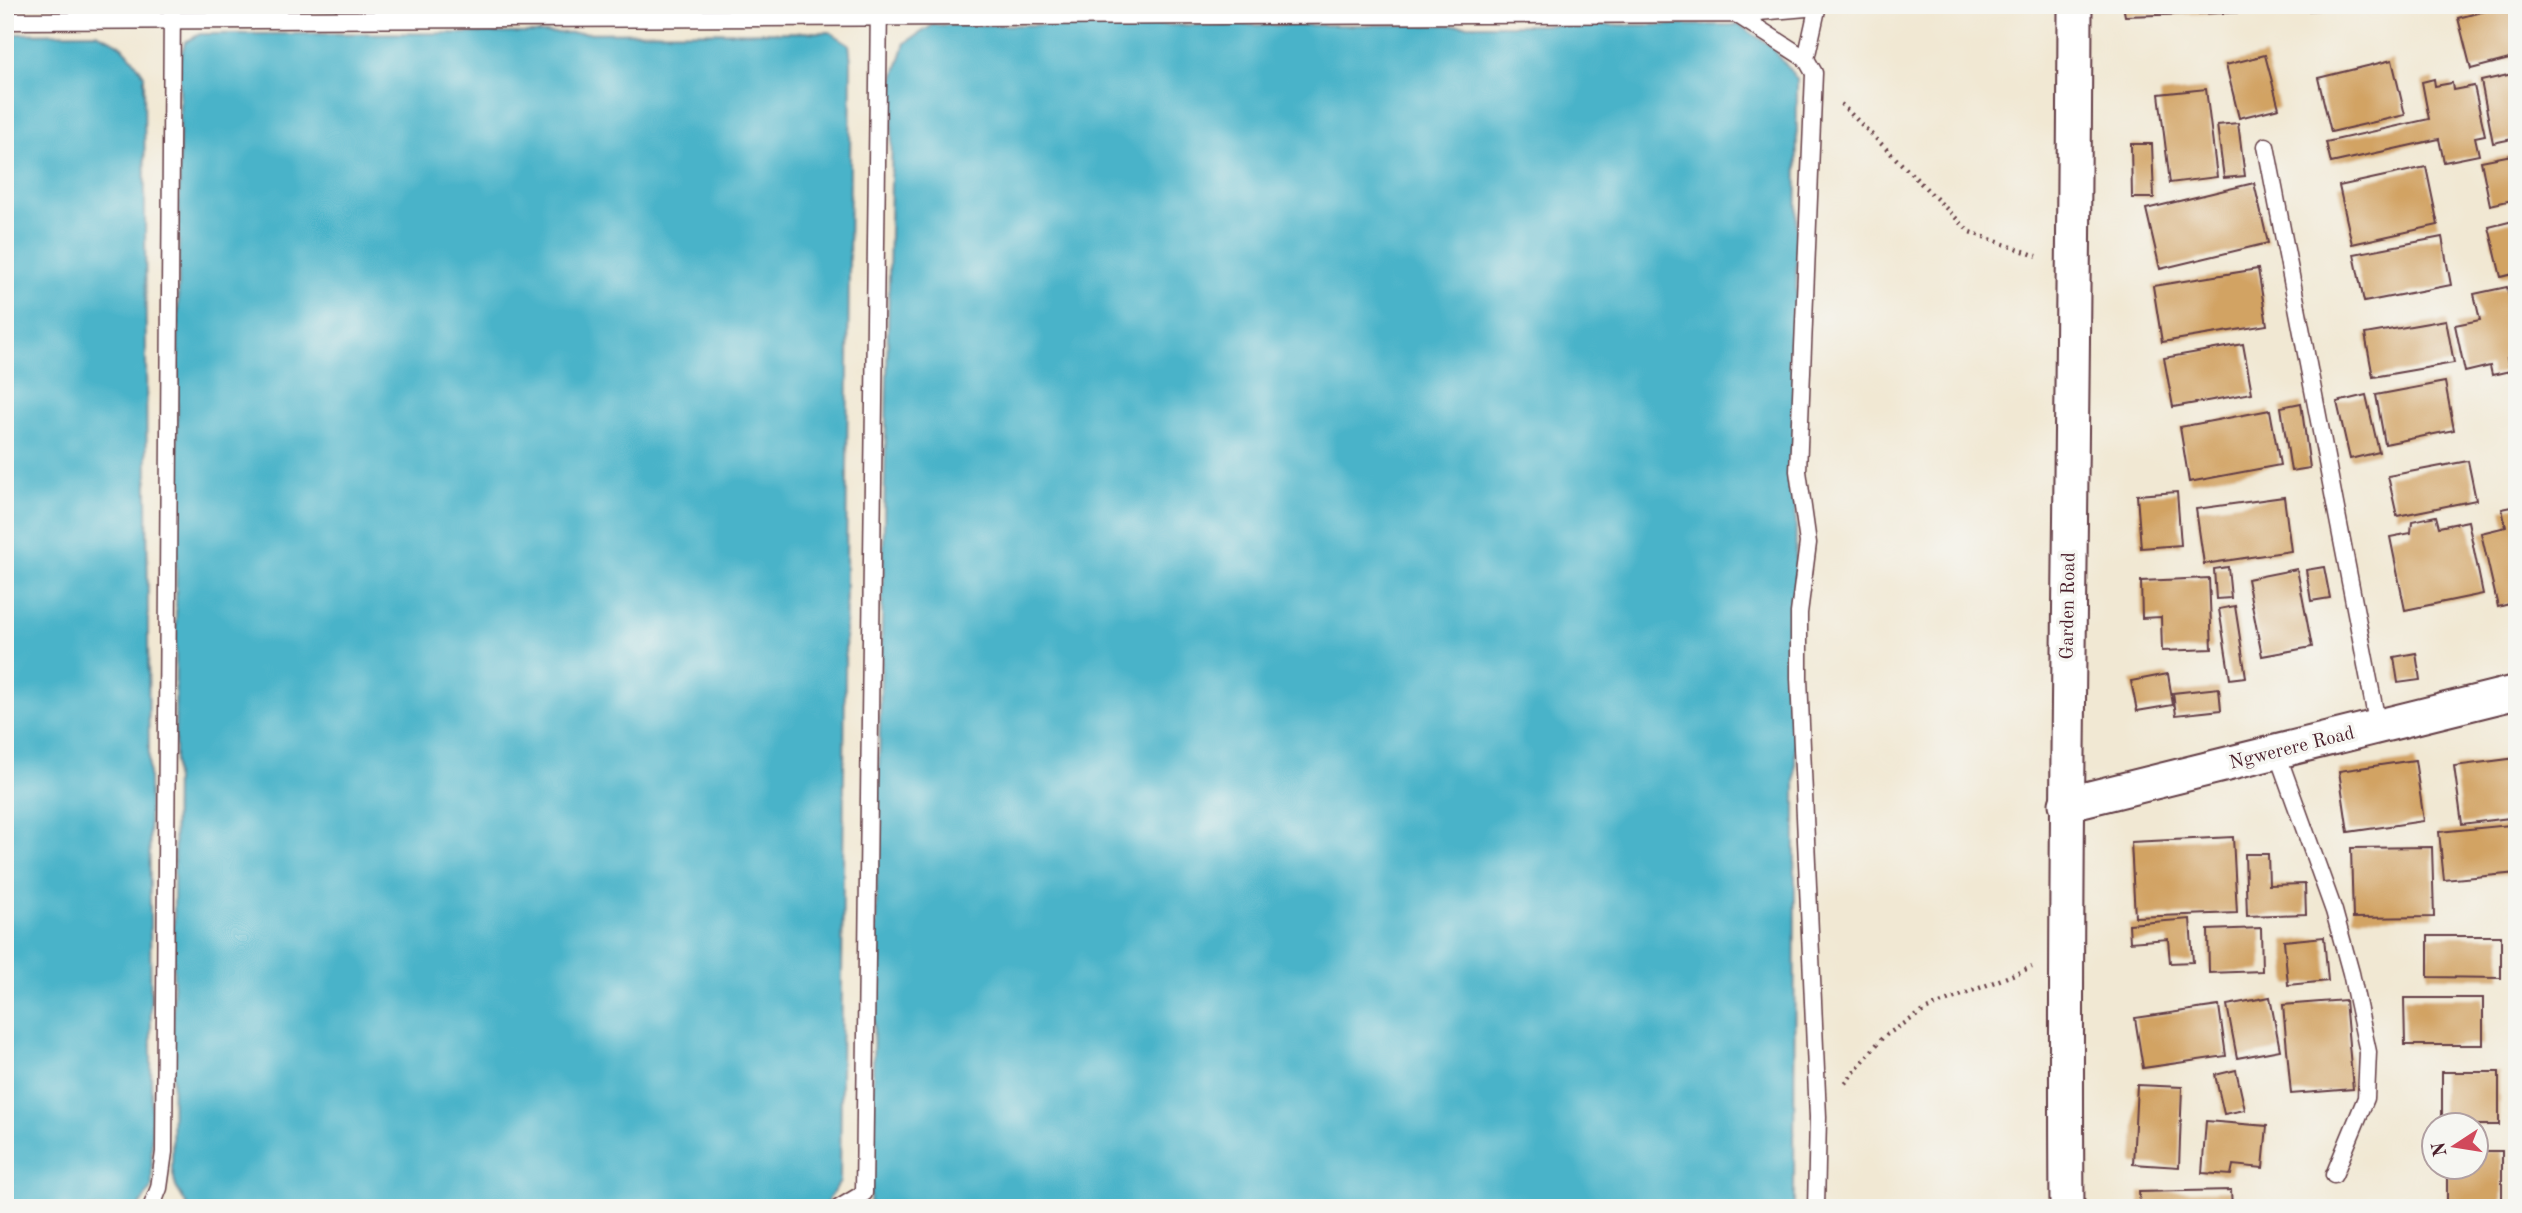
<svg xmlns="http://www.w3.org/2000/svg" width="2522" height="1213" viewBox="0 0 2522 1213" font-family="'Old Standard TT',serif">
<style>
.water{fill:#4ab3c9;stroke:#4a697a;stroke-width:2}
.building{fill:#d2a364}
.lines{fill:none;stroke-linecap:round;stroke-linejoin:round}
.service-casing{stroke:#633d44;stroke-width:19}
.minor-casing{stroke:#633d44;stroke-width:37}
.path{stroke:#633d44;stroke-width:4.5;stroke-dasharray:2 5;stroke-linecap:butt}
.service{stroke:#fff;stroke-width:16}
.minor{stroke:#fff;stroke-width:33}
.labels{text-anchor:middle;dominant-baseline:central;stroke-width:7;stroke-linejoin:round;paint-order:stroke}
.street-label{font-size:19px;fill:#4a1f2b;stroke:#f6f6f2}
</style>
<rect width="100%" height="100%" fill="#f6f6f2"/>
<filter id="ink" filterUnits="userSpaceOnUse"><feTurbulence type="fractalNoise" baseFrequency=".0143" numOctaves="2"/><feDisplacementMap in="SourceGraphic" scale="14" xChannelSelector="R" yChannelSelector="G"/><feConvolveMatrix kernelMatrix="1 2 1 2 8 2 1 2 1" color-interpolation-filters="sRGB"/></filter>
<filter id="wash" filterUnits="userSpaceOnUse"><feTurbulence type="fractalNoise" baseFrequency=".00686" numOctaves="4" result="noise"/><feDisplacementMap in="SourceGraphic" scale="28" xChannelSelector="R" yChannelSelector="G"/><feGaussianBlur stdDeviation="1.57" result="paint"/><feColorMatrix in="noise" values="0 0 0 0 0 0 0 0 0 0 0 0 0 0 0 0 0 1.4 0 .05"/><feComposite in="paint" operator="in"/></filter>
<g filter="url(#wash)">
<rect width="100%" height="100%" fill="#f1e8d3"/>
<!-- water -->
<g class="water">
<path d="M 202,5 L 797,5 L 789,8 L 215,12 Z"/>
<path d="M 940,5 L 1760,5 L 1758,7 L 991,13 L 950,9 Z"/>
<path d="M 933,25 L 1739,25 L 1771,46 L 1797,79 L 1794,1208 L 870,1208 L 893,81 L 905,43 Z"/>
<path d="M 830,32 L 849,44 L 851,62 L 840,1182 L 823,1208 L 189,1208 L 176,1187 L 172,1169 L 180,59 L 185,42 L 200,34 Z"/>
<path d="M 96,33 C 123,44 128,50 144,75 L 152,1187 L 138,1208 L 5,1208 L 5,34 Z"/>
</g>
<g id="blocks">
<!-- building -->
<g class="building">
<path d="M 2123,5 L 2318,5 L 2319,10 L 2125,16 Z"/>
<path d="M 2508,5 L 2517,5 L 2517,57 L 2471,69 L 2458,18 Z"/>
<path d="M 2265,55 L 2279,108 L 2239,118 L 2226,65 Z"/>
<path d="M 2392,60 L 2405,115 L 2331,132 L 2318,78 Z"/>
<path d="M 2517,73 L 2517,138 L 2493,143 L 2481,81 Z"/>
<path d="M 2434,79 L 2435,86 L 2452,83 L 2453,90 L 2474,86 L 2485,135 L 2475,137 L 2479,155 L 2444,162 L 2439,139 L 2331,163 L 2326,142 L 2429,119 L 2422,82 Z"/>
<path d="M 2206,89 L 2217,177 L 2170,183 L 2159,94 Z"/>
<path d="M 2238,123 L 2245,176 L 2224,178 L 2217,125 Z"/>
<path d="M 2131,144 L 2152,144 L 2154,198 L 2132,198 Z"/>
<path d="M 2517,154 L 2517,199 L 2490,205 L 2481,161 Z"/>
<path d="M 2426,167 L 2438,225 L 2352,244 L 2339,186 Z"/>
<path d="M 2254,183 L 2268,243 L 2160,269 L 2146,209 Z"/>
<path d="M 2517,220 L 2517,273 L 2501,277 L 2489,227 Z"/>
<path d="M 2442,237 L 2451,285 L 2364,302 L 2354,254 Z"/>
<path d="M 2258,269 L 2267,325 L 2162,342 L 2153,286 Z"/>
<path d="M 2507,287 L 2517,332 L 2517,356 L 2507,358 L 2510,371 L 2492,375 L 2490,366 L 2465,372 L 2455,325 L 2480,320 L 2474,294 Z"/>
<path d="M 2446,320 L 2454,363 L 2373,377 L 2365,334 Z"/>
<path d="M 2243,344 L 2252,393 L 2173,407 L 2164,358 Z"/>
<path d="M 2445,382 L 2454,430 L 2385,444 L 2376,395 Z"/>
<path d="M 2366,395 L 2379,452 L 2350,459 L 2337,402 Z"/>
<path d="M 2301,403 L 2310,468 L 2291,471 L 2281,407 Z"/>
<path d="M 2270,410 L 2280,465 L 2189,482 L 2180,427 Z"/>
<path d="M 2468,461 L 2476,500 L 2397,516 L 2388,476 Z"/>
<path d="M 2177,492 L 2181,545 L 2141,548 L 2137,495 Z"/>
<path d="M 2284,497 L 2291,551 L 2204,564 L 2196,509 Z"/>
<path d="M 2517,506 L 2517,602 L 2498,607 L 2481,533 L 2506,527 L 2502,509 Z"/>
<path d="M 2436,516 L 2439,527 L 2468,521 L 2483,594 L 2405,610 L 2390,537 L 2411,533 L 2412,521 Z"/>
<path d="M 2228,567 L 2231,598 L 2216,599 L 2214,569 Z"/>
<path d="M 2324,567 L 2330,598 L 2311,601 L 2306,570 Z"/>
<path d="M 2297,569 L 2312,647 L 2262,656 L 2247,579 Z"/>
<path d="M 2209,578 L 2212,649 L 2162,651 L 2161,617 L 2142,618 L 2141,581 Z"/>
<path d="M 2235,606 L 2246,677 L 2230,679 L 2219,609 Z"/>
<path d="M 2416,653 L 2420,680 L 2398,683 L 2394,657 Z"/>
<path d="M 2168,674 L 2173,705 L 2137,711 L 2131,681 Z"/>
<path d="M 2219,688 L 2221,710 L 2176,715 L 2173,693 Z"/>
<path d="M 2517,758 L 2517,817 L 2462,824 L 2454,766 Z"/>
<path d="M 2415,760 L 2424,821 L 2348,832 L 2339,771 Z"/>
<path d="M 2510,825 L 2511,836 L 2517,836 L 2517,873 L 2444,880 L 2439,832 Z"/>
<path d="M 2233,837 L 2237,913 L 2135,917 L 2131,842 Z"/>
<path d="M 2432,847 L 2434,917 L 2353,918 L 2351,848 Z"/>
<path d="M 2245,854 L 2268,854 L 2269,885 L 2305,884 L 2306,914 L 2247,916 Z"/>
<path d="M 2190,919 L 2193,962 L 2170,963 L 2168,939 L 2130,942 L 2129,924 Z"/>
<path d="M 2261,928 L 2262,971 L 2209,973 L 2208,930 Z"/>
<path d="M 2428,936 L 2501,936 L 2501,978 L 2428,977 Z"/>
<path d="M 2324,937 L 2328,981 L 2288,985 L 2284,941 Z"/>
<path d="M 2270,997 L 2280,1050 L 2237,1058 L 2227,1005 Z"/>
<path d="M 2404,998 L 2483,998 L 2483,1045 L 2405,1045 Z"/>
<path d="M 2345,1000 L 2353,1089 L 2291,1094 L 2283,1005 Z"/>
<path d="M 2219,1006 L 2226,1056 L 2143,1068 L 2135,1018 Z"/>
<path d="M 2236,1070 L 2245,1110 L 2224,1114 L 2215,1075 Z"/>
<rect x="2442" y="1072" width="57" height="53"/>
<path d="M 2137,1085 L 2182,1087 L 2179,1167 L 2133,1164 Z"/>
<path d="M 2206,1121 L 2267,1126 L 2263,1168 L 2233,1165 L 2231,1175 L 2202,1173 Z"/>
<path d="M 2476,1151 L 2502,1151 L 2502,1206 L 2447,1206 L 2447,1168 L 2476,1168 Z"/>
<path d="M 2231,1190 L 2232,1208 L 2140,1208 L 2139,1192 Z"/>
</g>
</g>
</g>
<g filter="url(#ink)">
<use href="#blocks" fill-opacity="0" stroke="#633d44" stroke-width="2"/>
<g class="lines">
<defs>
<g id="service">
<path d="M 1736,14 L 1818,7"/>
<path d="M 5,21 L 1736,14 L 1806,59"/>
<path d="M 2266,146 L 2378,727"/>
<path d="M 2277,753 L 2334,911 L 2351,973 L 2368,1052 L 2366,1098 L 2334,1175"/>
<path d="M 151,1208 L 159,1188 L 164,1152 L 172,5"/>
<path d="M 839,1208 L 864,1193 L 879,5"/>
<path d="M 1816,1208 L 1818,1117 L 1799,678 L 1799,613 L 1808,543 L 1798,471 L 1814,73 L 1806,59 L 1818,5"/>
</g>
<g id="minor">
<path d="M 2066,804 L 2517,692"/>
<path d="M 2067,1208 C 2064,807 2074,406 2075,5"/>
</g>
</defs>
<!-- service casing -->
<use href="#service" class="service-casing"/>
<!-- minor casing -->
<use href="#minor" class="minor-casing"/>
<!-- path -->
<g class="path">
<path d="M 1841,104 L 1970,232 L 2037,256"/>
<path d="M 1845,1083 L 1883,1037 L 1927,1009 L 2032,967"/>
</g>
<!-- service -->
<use href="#service" class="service"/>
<!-- minor -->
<use href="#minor" class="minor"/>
</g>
</g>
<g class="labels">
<!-- street labels -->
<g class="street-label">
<text transform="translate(2069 606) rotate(-89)">Garden Road</text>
<text transform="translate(2292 749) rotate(-14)">Ngwerere Road</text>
</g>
</g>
<!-- margin -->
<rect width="2522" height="1213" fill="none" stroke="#f6f6f2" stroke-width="28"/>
<!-- north arrow -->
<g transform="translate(2455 1146) rotate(258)"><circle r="33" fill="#f6f6f2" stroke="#b1a0a2" stroke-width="2"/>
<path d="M0-5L12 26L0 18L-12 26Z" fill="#d1495b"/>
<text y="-10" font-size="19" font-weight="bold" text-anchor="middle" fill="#4a1f2b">N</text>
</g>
</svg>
